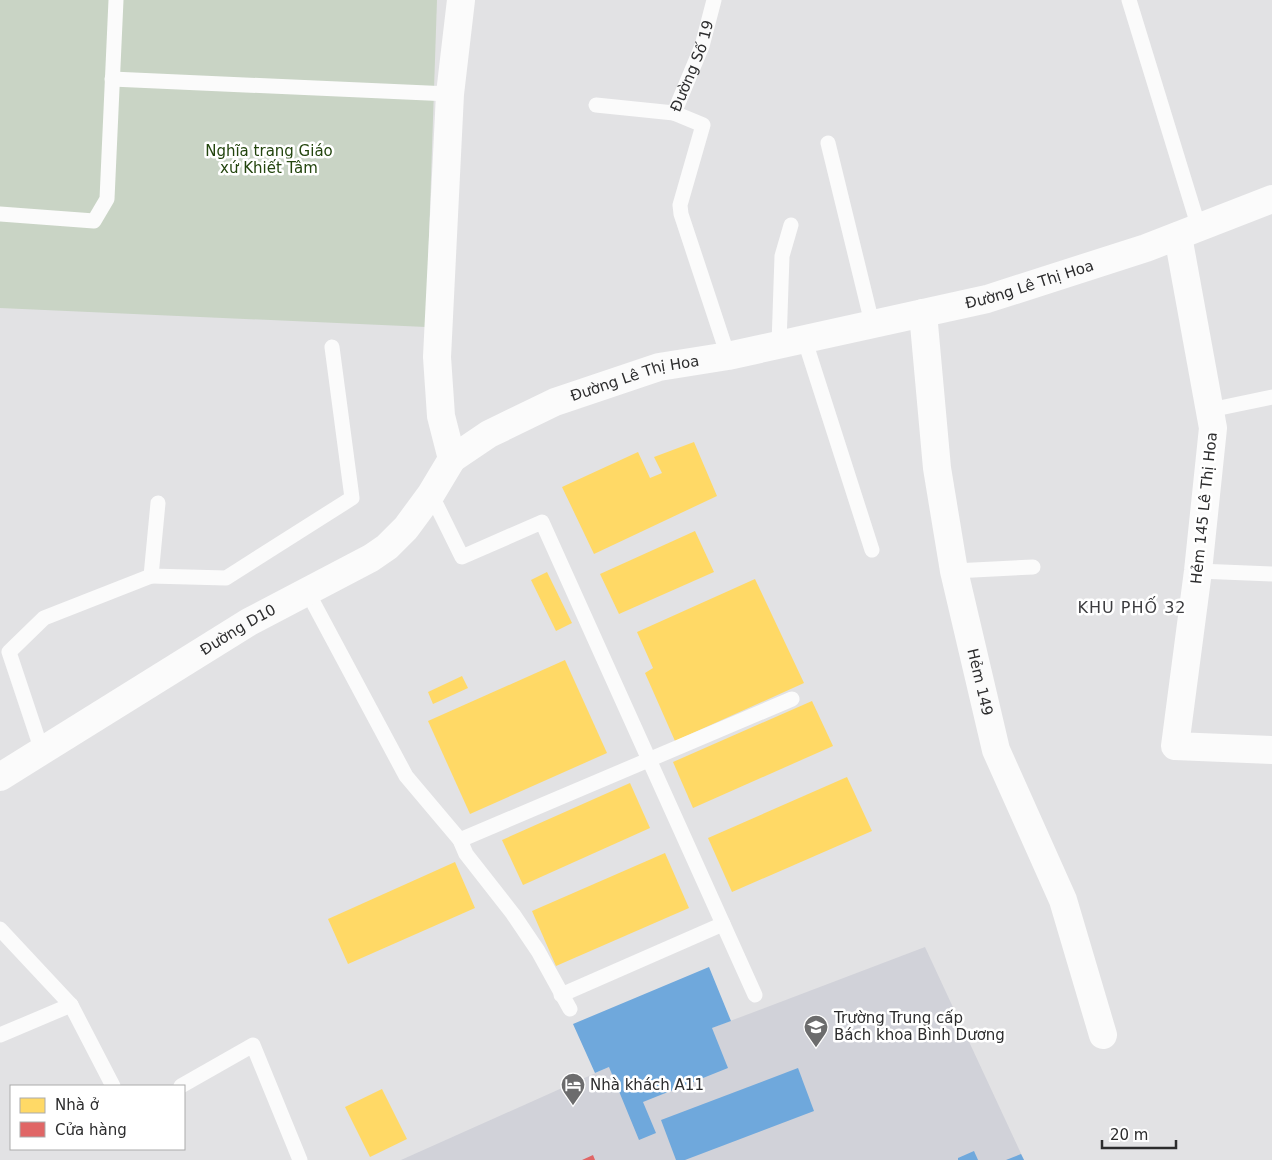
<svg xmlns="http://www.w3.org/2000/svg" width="1272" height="1160" viewBox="0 0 1272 1160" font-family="'DejaVu Sans',sans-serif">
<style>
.built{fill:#d1d2d9}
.green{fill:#c9d4c5}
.homes{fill:#ffd966}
.shops{fill:#e06666}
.schools{fill:#6fa8dc}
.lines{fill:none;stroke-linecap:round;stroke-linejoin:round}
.service{stroke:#fbfbfb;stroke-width:15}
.minor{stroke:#fbfbfb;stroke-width:28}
.tertiary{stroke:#fbfbfb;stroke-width:28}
.labels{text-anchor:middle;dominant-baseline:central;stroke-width:5;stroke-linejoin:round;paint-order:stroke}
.street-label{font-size:15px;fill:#2c2c2d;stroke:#fff}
.park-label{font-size:15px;fill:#23450e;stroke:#fff}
.poi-label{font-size:15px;fill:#2c2c2d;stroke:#fff;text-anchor:start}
.neighbourhood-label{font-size:16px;letter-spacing:1px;fill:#3c3c3f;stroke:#fff}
</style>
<rect width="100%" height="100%" fill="#e2e2e4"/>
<!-- built -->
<path class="built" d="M 925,947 L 1024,1160 L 401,1160 L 609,1067 Z"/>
<!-- green -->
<path class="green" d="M 0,0 L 437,0 L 426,327 L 0,308 Z"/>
<!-- homes -->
<g class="homes">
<path d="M 694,442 L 717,496 L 594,554 L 562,487 L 638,452 L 650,478 L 662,473 L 654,457 Z"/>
<path d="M 695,531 L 714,572 L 619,614 L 600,574 Z"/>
<path d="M 547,572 L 572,623 L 556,631 L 531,580 Z"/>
<path d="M 755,579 L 804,683 L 675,741 L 645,673 L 653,668 L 637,632 Z"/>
<path d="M 565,660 L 607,753 L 470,814 L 428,721 Z"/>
<path d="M 462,676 L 468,688 L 433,704 L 428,692 Z"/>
<path d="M 812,701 L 833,746 L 693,808 L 673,762 Z"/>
<path d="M 847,777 L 872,831 L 732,892 L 708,838 Z"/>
<path d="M 630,783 L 650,828 L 523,885 L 502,840 Z"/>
<path d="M 665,853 L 689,908 L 556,966 L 532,911 Z"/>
<path d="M 455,862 L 475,908 L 348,964 L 328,919 Z"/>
<path d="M 382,1089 L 407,1139 L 370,1157 L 345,1107 Z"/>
</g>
<!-- shops -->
<path class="shops" d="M 593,1155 L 595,1160 L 582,1160 Z"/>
<!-- schools -->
<g class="schools">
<path d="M 709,967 L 731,1021 L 712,1028 L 728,1068 L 643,1102 L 656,1133 L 639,1140 L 609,1067 L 595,1073 L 573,1024 Z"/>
<path d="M 798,1068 L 814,1111 L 685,1160 L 676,1160 L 661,1120 Z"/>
<path d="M 974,1151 L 978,1160 L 958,1160 L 958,1158 Z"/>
<path d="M 1021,1154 L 1024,1160 L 1006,1160 Z"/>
</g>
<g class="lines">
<!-- service -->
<g class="service">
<path d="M 1129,0 L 1199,228"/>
<path d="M 112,79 L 450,94"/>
<path id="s1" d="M 596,105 L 674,113 L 702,46 L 714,0"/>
<path d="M 674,113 L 703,125 L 680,205 L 681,214 L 728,356"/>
<path d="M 828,143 L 872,323"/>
<path d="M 0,214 L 94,221 L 107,199 L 116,0"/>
<path d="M 804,338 L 872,550"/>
<path d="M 779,344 L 782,256 L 791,225"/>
<path d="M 1210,410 L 1272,397"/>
<path d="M 431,494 L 462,557 L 542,522 L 755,995"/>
<path d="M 954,571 L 1033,567"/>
<path d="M 1198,571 L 1272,574"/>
<path d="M 151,576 L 226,578 L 352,498 L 332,347"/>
<path d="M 307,591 L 406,776 L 460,840 L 466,854 L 513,914 L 538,951 L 570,1009"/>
<path d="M 42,751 L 9,652 L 44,618 L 151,576 L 158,503"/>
<path d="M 460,840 L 792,699"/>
<path d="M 0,929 L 71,1005 L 113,1086"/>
<path d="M 561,995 L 723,924"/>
<path d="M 0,1035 L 71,1005"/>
<path d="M 181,1086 L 253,1045 L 300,1160"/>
</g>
<!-- minor -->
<g class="minor">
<path d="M 1178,236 L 1213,428 L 1198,571 L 1175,746 L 1272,750"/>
<path id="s2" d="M 923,313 L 937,468 L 954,571 L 996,750 L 1063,900 L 1103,1035"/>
</g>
<!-- tertiary -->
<g class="tertiary">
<path d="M 452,459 L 441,416 L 437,357 L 450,94 L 461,0"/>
<path id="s3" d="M 0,777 L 249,622 L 371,558 L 387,547 L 406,528 L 431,494 L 452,459 L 489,434 L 555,402 L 659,367 L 728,356 L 987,299 L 1146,248 L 1272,199"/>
</g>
</g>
<!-- icons -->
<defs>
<symbol id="school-pin" viewBox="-11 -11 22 30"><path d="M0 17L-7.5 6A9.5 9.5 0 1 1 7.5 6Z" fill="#6c6c6d" stroke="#fff"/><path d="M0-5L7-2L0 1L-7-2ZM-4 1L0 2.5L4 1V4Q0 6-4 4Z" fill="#fff"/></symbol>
<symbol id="hotel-pin" viewBox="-11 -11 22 30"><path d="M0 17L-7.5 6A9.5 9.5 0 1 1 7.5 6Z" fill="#6c6c6d" stroke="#fff"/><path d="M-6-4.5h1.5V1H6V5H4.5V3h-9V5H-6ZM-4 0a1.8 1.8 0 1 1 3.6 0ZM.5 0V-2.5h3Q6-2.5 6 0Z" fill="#fff"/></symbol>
</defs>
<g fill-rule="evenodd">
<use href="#school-pin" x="802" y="1013" width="28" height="38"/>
<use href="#hotel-pin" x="559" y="1071" width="28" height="38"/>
</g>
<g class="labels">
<!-- street labels -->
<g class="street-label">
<text stroke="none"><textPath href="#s1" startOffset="129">Đường Số 19</textPath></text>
<text stroke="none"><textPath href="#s3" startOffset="1168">Đường Lê Thị Hoa</textPath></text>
<text stroke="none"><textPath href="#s3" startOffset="762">Đường Lê Thị Hoa</textPath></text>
<text transform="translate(1204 508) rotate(-84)">Hẻm 145 Lê Thị Hoa</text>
<text stroke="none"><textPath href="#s3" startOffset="280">Đường D10</textPath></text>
<text stroke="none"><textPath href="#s2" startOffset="374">Hẻm 149</textPath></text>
</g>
<!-- park labels -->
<g class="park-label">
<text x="269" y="151">Nghĩa trang Giáo<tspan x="269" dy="17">xứ Khiết Tâm</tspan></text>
</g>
<!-- poi labels -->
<g class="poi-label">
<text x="834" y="1018">Trường Trung cấp<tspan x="834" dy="17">Bách khoa Bình Dương</tspan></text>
<text x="590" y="1085">Nhà khách A11</text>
</g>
<!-- neighbourhood labels -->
<g class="neighbourhood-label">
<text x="1132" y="607">KHU PHỐ 32</text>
</g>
</g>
<!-- legend -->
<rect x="10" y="1085" width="175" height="65" fill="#ffffff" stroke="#ababab"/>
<rect x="20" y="1098" width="25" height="15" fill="#ffd966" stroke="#ababab"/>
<text x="55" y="1110" font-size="15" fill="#2c2c2d">Nhà ở</text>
<rect x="20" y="1122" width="25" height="15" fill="#e06666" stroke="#ababab"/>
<text x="55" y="1135" font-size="15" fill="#2c2c2d">Cửa hàng</text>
<!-- scale -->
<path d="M1102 1140v8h74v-8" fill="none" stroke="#2c2c2d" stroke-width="2.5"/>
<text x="1110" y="1140" font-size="15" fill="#2c2c2d" stroke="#ffffff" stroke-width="4" paint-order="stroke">20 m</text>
</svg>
